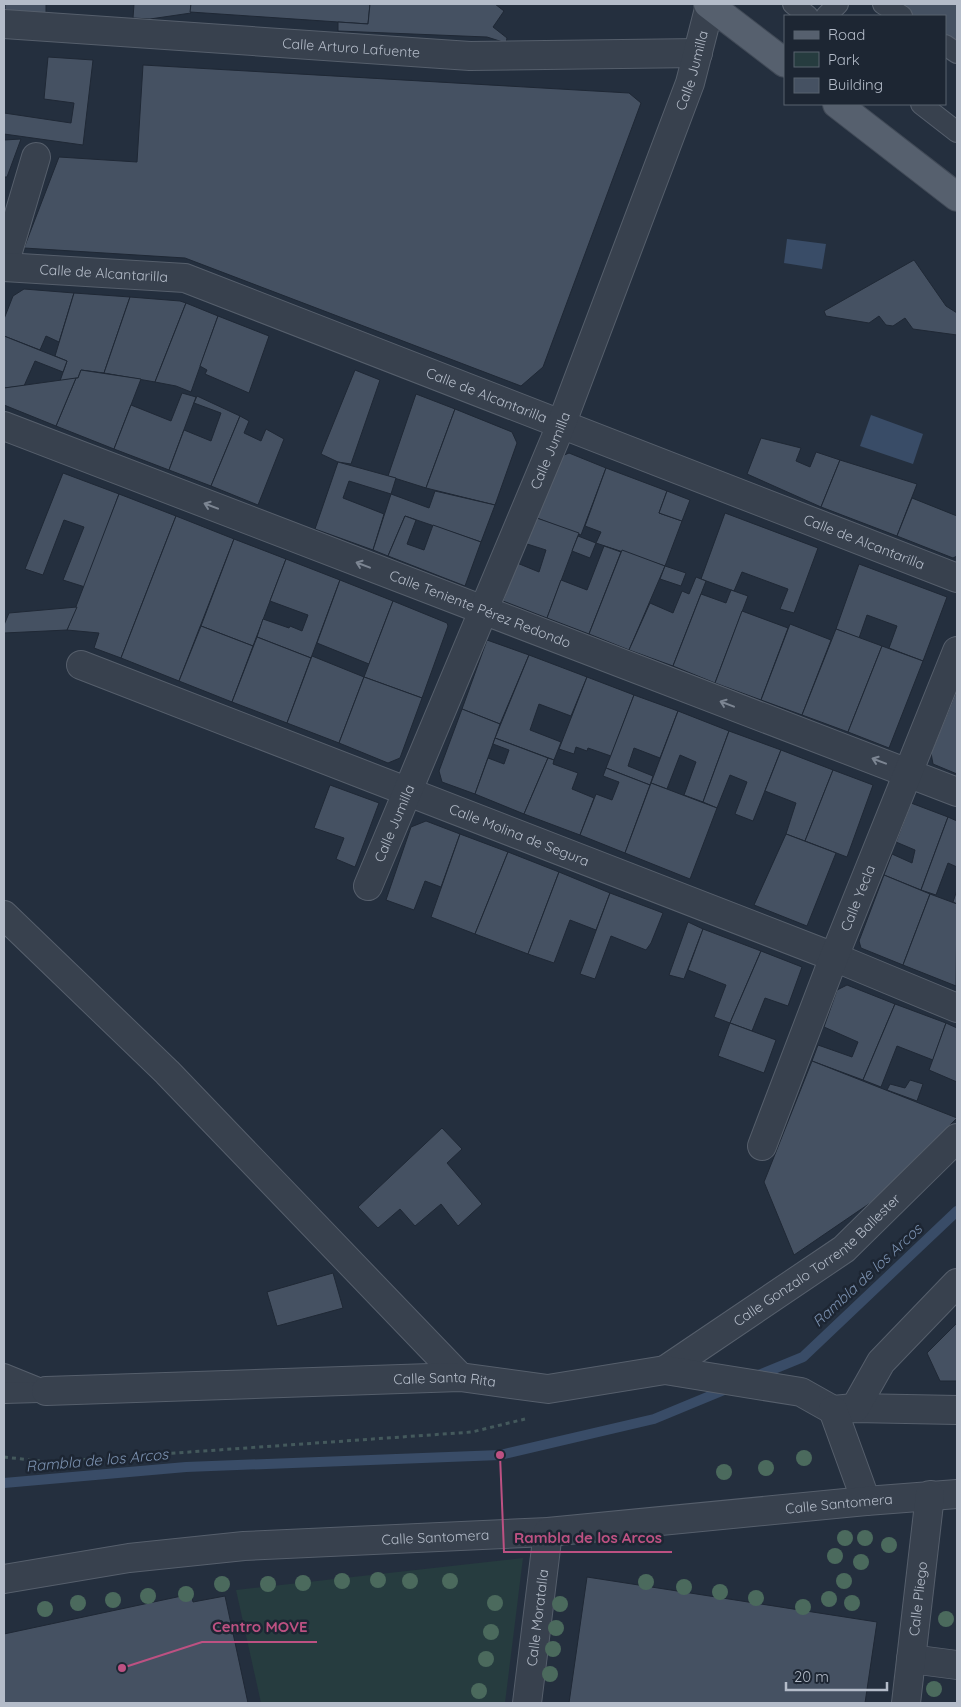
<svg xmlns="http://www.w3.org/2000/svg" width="961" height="1707" viewBox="0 0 961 1707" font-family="Quicksand,sans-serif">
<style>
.green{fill:#263c3f}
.water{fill:#394c67}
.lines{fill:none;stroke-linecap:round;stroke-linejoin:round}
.stream{stroke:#394c67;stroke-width:10}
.building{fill:#455162;stroke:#1f2835}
.lane-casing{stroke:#565f6c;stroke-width:22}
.street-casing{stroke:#565f6c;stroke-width:30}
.primary-casing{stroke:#414a57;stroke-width:30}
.path{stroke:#44595c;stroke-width:3;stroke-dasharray:4 4;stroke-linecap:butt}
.lane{stroke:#38414e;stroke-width:20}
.street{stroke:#38414e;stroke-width:28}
.primary{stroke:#56606e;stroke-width:28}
.tree{fill:#4b6a5d}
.oneway{stroke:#7c8592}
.labels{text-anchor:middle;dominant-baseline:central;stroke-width:5;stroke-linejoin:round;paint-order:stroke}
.street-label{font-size:14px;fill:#b4bcc9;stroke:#1d2633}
.water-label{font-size:15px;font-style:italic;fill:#7c92b1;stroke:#1d2633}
.leader{fill:none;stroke:#bd5182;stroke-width:2}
.callout-dot{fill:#bd5182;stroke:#1d2633;stroke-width:2}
.callout-label{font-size:15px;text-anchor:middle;font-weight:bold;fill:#bd5182;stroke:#1d2633;stroke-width:5;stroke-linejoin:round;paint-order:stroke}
</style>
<rect width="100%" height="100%" fill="#242f3e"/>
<!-- green -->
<path class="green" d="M 523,1558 L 505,1703 L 261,1703 L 236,1590 Z"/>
<!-- water -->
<g class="water">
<path d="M 787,239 L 826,244 L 822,269 L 784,263 Z"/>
<path d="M 871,415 L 923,434 L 913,464 L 860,446 Z"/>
</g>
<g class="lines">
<!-- stream -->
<g class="stream">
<path d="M 754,1377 L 803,1357 L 957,1211"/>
<path d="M 4,1483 L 186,1467 L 500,1455 L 654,1419 L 729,1388"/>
</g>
</g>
<!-- building -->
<g class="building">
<path d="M 5,4 L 46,4 L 46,14 L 5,12 Z"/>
<path d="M 134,4 L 191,4 L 191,13 L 150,19 L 133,18 Z"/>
<path d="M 191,4 L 370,4 L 368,24 L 190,12 Z"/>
<path d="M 370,4 L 495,4 L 504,11 L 493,27 L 507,38 L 506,43 L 487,37 L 338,31 L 338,22 L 368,24 Z"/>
<path d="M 904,4 L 957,4 L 957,44 L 945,61 L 945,16 L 896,16 Z"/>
<path d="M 48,57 L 93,60 L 83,145 L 4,134 L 4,113 L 71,123 L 74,103 L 44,99 Z"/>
<path d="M 143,65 L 629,93 L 641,103 L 543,367 L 521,386 L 185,258 L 24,248 L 59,157 L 137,162 Z"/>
<path d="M 21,139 L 7,177 L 4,177 L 4,140 Z"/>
<path d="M 914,260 L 946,306 L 957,313 L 957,335 L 913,329 L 905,318 L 893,326 L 886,325 L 879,316 L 869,323 L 826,316 L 824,311 Z"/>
<path d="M 24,289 L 74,293 L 59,342 L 46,336 L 40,350 L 4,336 L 4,319 L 13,296 Z"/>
<path d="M 74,293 L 130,297 L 104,373 L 81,370 L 78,378 L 60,381 L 67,361 L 55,356 Z"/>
<path d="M 130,297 L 180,301 L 186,303 L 155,382 L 104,373 Z"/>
<path d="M 186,303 L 218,316 L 191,392 L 176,386 L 155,382 Z"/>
<path d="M 218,316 L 269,336 L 249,393 L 205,374 L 207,370 L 200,366 Z"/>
<path d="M 4,336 L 67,361 L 63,372 L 35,361 L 24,386 L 4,388 Z"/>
<path d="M 81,370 L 141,379 L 114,449 L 56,426 L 76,378 L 78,378 Z"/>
<path d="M 355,370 L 380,380 L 351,464 L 338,462 L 321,454 Z"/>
<path d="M 76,378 L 56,426 L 4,405 L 4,388 Z"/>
<path d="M 182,393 L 196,397 L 169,470 L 114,449 L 131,405 L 171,421 Z"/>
<path d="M 416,394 L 455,409 L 426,488 L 388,476 Z"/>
<path d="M 197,396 L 240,416 L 211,486 L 169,470 L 184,430 L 211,441 L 221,413 L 194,403 Z"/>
<path d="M 455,409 L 512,432 L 517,443 L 495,505 L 426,488 Z"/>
<path d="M 240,416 L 249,421 L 244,433 L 261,441 L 266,429 L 284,439 L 258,505 L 211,486 Z"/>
<path d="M 761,438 L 801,448 L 796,461 L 810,467 L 816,452 L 840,460 L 821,507 L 747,474 Z"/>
<path d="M 569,453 L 606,468 L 581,535 L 534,517 L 557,458 Z"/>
<path d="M 840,460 L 917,484 L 897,536 L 821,507 Z"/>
<path d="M 338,462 L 396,478 L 391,494 L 349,481 L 343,498 L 384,514 L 373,550 L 315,529 Z"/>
<path d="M 606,468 L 667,491 L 659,513 L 682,521 L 665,566 L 596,543 L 601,532 L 585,526 Z"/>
<path d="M 63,473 L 119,494 L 85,587 L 63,580 L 84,527 L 64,520 L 43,575 L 25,569 Z"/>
<path d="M 435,491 L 495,505 L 481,542 L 405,516 L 388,556 L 373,550 L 391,494 L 429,508 Z"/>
<path d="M 667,491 L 690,500 L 682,521 L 659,513 Z"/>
<path d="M 119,494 L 176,516 L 121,658 L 94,648 L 99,633 L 67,630 Z"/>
<path d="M 912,498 L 957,516 L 957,556 L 953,558 L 897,536 Z"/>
<path d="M 725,513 L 818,548 L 794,613 L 780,609 L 788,589 L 742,572 L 734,591 L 701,579 Z"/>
<path d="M 176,516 L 234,539 L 179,681 L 121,658 Z"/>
<path d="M 405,516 L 416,520 L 407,544 L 424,550 L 433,525 L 481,542 L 465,586 L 388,556 Z"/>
<path d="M 534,517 L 579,533 L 547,618 L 503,601 L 517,563 L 539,572 L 546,550 L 524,543 Z"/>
<path d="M 578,536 L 596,543 L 590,558 L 572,551 Z"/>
<path d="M 234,539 L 286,559 L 253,646 L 201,626 Z"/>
<path d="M 604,546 L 621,552 L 589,634 L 547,618 L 561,580 L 587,590 Z"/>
<path d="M 622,550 L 665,566 L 629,650 L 589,634 Z"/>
<path d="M 286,559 L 340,580 L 311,658 L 257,637 L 263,619 L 289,628 L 290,626 L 302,631 L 308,615 L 270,601 Z"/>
<path d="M 859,564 L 947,597 L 923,661 L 889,648 L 897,626 L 867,615 L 859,638 L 836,629 Z"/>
<path d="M 665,566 L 686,573 L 681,586 L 660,579 Z"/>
<path d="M 696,577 L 706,581 L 673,666 L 629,650 L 650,603 L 673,613 L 682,591 L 689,594 Z"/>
<path d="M 340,580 L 393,601 L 369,664 L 317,643 Z"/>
<path d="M 731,590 L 748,596 L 715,683 L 673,666 L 701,594 L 726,603 Z"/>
<path d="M 393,601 L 447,623 L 448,626 L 422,698 L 364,677 Z"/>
<path d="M 77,607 L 67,630 L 4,633 L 4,625 L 9,613 Z"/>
<path d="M 742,611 L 788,628 L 761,700 L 715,683 Z"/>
<path d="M 790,624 L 831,640 L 802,715 L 761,700 Z"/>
<path d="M 201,626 L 253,646 L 232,702 L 179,681 Z"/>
<path d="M 836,629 L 882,646 L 848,732 L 802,715 Z"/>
<path d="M 257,637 L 311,658 L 287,723 L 232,702 Z"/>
<path d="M 487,640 L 529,655 L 500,724 L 462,709 Z"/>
<path d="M 882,646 L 923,661 L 889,748 L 848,732 Z"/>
<path d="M 529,655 L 587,677 L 571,716 L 539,704 L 530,730 L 561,742 L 554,760 L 495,738 Z"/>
<path d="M 312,656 L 364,677 L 339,743 L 287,723 Z"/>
<path d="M 364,677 L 422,698 L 400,758 L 388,763 L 339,743 Z"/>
<path d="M 587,677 L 634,695 L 611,756 L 588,748 L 587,751 L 576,747 L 574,754 L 559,749 Z"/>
<path d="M 957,690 L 957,774 L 933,764 L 931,753 Z"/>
<path d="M 634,695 L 678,711 L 660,758 L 634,748 L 628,766 L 653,776 L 650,785 L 606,768 Z"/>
<path d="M 462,709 L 500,724 L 475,794 L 442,782 L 439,771 Z"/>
<path d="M 678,711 L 729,731 L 703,802 L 684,795 L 696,762 L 680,755 L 667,789 L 651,783 Z"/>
<path d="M 729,731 L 781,750 L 753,821 L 735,814 L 747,782 L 730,775 L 717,808 L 703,802 Z"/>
<path d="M 495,738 L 548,758 L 524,814 L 475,794 L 488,758 L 504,764 L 509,750 L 493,744 Z"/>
<path d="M 781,750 L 833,770 L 805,841 L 786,834 L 796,803 L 765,791 Z"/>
<path d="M 548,758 L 554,760 L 553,764 L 578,773 L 572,789 L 594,798 L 580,835 L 524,814 Z"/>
<path d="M 606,768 L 650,785 L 625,853 L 580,835 L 596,794 L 612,800 L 619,782 L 603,776 Z"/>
<path d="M 833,770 L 873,785 L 847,857 L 805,841 Z"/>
<path d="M 651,783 L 717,808 L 690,879 L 625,853 Z"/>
<path d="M 330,785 L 379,803 L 355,867 L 336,859 L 344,838 L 314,828 Z"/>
<path d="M 911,803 L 948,817 L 921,890 L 884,875 L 892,854 L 912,863 L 915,850 L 896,842 Z"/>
<path d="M 948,817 L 957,821 L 957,867 L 948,863 L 936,895 L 921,890 Z"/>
<path d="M 426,821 L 460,834 L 441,887 L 425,881 L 414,910 L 386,900 L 411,827 Z"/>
<path d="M 460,834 L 508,852 L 475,934 L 431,917 Z"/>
<path d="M 786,834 L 836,853 L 807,926 L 754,905 Z"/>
<path d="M 508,852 L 559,872 L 528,954 L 475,934 Z"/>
<path d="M 559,872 L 610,893 L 596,930 L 570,920 L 554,963 L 528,954 Z"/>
<path d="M 884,875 L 930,894 L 903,965 L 861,948 L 859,941 Z"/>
<path d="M 957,890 L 957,904 L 953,902 Z"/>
<path d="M 610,893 L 663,913 L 651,943 L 646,950 L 611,936 L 595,979 L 580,974 Z"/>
<path d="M 930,894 L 957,904 L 956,986 L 903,965 Z"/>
<path d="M 688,922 L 703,929 L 684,979 L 669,975 Z"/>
<path d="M 703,929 L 761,951 L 730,1023 L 714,1017 L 726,985 L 688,970 Z"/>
<path d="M 761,951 L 802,967 L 788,1006 L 765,998 L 752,1031 L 730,1023 Z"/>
<path d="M 847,985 L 895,1004 L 863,1080 L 812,1061 L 818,1045 L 852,1057 L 858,1042 L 824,1027 L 837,990 Z"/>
<path d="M 895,1004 L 946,1023 L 933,1060 L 897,1046 L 881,1087 L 863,1080 Z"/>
<path d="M 730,1023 L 776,1040 L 764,1073 L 718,1056 Z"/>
<path d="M 946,1023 L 957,1028 L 957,1082 L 929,1070 Z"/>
<path d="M 812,1061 L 957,1118 L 879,1197 L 794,1255 L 764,1182 Z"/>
<path d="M 910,1080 L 923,1084 L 917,1101 L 887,1090 L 890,1084 L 905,1088 Z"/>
<path d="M 442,1128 L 462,1149 L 447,1163 L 482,1204 L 458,1226 L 441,1204 L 415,1226 L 400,1209 L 378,1228 L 358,1207 Z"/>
<path d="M 333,1273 L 343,1308 L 277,1326 L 267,1292 Z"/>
<path d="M 957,1323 L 957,1381 L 940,1381 L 927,1353 Z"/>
<path d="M 587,1577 L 877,1622 L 865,1703 L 569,1703 Z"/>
<path d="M 191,1594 L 193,1602 L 225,1596 L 248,1703 L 4,1703 L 4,1634 Z"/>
</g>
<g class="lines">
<defs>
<g id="lane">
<path d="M 793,4 L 808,16"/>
<path d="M 883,4 L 902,16"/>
<path d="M 826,16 L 838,4"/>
<path d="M 945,45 L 957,53"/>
<path d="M 921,104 L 957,132"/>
<path d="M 4,1374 L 46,1391"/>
<path d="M 4,1393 L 39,1392"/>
</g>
<g id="street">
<path id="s1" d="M 4,24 L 470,56 L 698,53"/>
<path d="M 4,265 L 36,157"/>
<path id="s2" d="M 4,267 L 185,278 L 957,578"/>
<path id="s3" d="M 4,426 L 957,792"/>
<path id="s4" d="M 81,665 L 834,957 L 957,1008"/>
<path id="s5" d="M 368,886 L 561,425 L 690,83 L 710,5"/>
<path d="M 4,915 L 167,1072 L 460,1377"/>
<path id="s6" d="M 762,1146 L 834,957 L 957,651"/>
<path id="s7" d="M 665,1370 L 844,1249 L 957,1138"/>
<path id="s8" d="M 46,1391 L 460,1377 L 548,1389 L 665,1370 L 801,1392 L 833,1410 L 855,1408 L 957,1410"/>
<path d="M 855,1408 L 881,1362 L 957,1283"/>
<path d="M 833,1410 L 866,1501"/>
<path id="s9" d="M 4,1579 L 129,1558 L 244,1546 L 548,1532 L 866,1501 L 957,1494"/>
<path d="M 911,1659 L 957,1665"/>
<path id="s10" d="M 527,1703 L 548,1532"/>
<path id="s11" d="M 906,1703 L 930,1495"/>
</g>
<g id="primary">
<path d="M 708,4 L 785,63"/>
<path d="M 837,104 L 957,197"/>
</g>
</defs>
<!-- lane casing -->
<use href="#lane" class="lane-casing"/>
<!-- street casing -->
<use href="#street" class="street-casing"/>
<!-- primary casing -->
<use href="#primary" class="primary-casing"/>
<!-- path -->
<path class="path" d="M 4,1457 L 48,1462 L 472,1432 L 525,1419"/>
<!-- lane -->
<use href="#lane" class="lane"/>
<!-- street -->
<use href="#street" class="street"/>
<!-- primary -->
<use href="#primary" class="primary"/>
</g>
<!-- trees -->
<g class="tree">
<circle cx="804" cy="1458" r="8"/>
<circle cx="766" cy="1468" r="8"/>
<circle cx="724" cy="1472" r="8"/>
<circle cx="845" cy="1538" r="8"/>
<circle cx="865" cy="1538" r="8"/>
<circle cx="889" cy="1545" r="8"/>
<circle cx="835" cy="1556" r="8"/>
<circle cx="861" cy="1562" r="8"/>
<circle cx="378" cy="1580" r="8"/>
<circle cx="342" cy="1581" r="8"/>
<circle cx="410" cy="1581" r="8"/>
<circle cx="450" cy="1581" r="8"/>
<circle cx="844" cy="1581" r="8"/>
<circle cx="646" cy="1582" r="8"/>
<circle cx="303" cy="1583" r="8"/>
<circle cx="222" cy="1584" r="8"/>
<circle cx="268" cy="1584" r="8"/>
<circle cx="684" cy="1587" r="8"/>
<circle cx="720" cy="1592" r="8"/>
<circle cx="186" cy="1594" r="8"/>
<circle cx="148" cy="1596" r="8"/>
<circle cx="756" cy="1598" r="8"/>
<circle cx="829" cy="1599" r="8"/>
<circle cx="113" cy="1600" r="8"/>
<circle cx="78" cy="1603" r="8"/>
<circle cx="495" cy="1603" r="8"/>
<circle cx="852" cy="1603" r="8"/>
<circle cx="560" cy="1604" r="8"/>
<circle cx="803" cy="1607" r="8"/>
<circle cx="45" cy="1609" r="8"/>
<circle cx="946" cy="1619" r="8"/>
<circle cx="556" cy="1628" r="8"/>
<circle cx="491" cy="1632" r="8"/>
<circle cx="553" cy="1649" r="8"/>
<circle cx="486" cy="1659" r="8"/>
<circle cx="550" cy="1674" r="8"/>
<circle cx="934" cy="1689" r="8"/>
<circle cx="479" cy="1691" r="8"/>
</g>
<!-- one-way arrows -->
<defs><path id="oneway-shaft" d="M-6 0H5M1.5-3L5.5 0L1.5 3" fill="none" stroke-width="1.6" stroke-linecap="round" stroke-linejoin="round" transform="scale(1.25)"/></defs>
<g class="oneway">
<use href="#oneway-shaft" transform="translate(211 506) rotate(-159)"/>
<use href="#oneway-shaft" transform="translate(363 565) rotate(-159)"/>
<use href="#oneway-shaft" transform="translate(727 704) rotate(-159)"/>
<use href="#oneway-shaft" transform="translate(879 761) rotate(-159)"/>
</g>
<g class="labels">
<!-- street labels -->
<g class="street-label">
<text stroke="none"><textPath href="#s1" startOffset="348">Calle Arturo Lafuente</textPath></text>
<text stroke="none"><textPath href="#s5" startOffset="878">Calle Jumilla</textPath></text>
<text stroke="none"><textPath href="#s2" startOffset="100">Calle de Alcantarilla</textPath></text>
<text stroke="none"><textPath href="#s2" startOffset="505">Calle de Alcantarilla</textPath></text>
<text stroke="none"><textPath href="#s5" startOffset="472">Calle Jumilla</textPath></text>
<text stroke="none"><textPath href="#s2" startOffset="910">Calle de Alcantarilla</textPath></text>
<text stroke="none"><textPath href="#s3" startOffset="510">Calle Teniente Pérez Redondo</textPath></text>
<text stroke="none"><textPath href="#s5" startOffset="68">Calle Jumilla</textPath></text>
<text stroke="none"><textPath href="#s4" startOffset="470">Calle Molina de Segura</textPath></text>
<text stroke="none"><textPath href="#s6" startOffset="266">Calle Yecla</textPath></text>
<text stroke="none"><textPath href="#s7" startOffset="188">Calle Gonzalo Torrente Ballester</textPath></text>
<text stroke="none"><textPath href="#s8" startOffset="399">Calle Santa Rita</textPath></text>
<text stroke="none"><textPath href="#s9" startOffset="839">Calle Santomera</textPath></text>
<text stroke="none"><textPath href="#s9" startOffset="434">Calle Santomera</textPath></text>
<text stroke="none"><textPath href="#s11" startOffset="105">Calle Pliego</textPath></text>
<text stroke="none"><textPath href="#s10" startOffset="86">Calle Moratalla</textPath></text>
</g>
<!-- water labels -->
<g class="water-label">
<text transform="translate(867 1275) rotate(-43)">Rambla de los Arcos</text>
<text transform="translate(97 1460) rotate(-5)">Rambla de los Arcos</text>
</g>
</g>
<!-- callouts -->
<path class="leader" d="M500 1455L504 1552H672M122 1668L202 1642H317"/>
<g class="callout-dot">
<circle cx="500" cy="1455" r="5"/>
<circle cx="122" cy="1668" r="5"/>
</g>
<g class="callout-label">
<text x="588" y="1543">Rambla de los Arcos</text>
<text x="260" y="1632">Centro MOVE</text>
</g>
<!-- border -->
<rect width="961" height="1707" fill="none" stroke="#b4bcc9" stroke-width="10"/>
<!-- legend -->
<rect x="784" y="15" width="162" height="90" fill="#1d2633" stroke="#59626f"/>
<rect x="794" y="31" width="25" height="8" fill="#56606e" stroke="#59626f"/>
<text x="828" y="40" font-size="15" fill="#b4bcc9">Road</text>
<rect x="794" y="52" width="25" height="15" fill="#263c3f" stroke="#59626f"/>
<text x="828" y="65" font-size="15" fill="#b4bcc9">Park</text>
<rect x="794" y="78" width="25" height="15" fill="#455162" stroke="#59626f"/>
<text x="828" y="90" font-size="15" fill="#b4bcc9">Building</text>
<!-- scale -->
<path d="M786 1682v8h101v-8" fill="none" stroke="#b4bcc9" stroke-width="2.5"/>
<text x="794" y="1682" font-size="15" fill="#b4bcc9" stroke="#1d2633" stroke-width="4" paint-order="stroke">20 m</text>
</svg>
